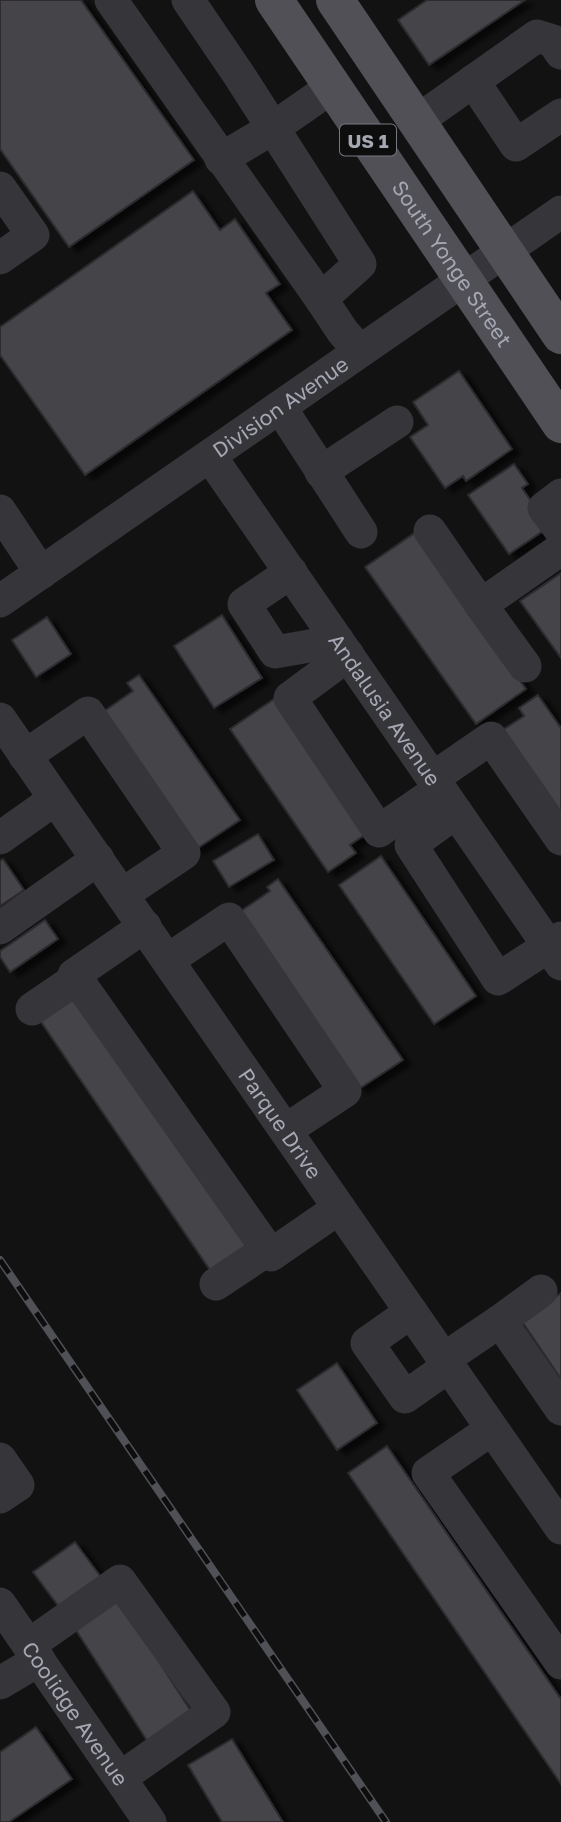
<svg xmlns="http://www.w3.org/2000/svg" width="561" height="1822" viewBox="0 0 561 1822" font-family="'Golos Text',sans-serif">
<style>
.building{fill:#444448;stroke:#2d2c2f;stroke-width:2;filter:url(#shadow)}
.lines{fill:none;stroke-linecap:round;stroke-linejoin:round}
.minor{stroke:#35353a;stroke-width:33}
.major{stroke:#505056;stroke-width:38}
.rail-casing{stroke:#505156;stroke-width:8}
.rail{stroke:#0d0d0e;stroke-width:5;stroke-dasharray:16;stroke-linecap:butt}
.labels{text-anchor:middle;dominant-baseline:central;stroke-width:6;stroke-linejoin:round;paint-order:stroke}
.shield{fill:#0d0d0e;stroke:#777981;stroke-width:2}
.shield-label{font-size:19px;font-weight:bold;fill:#a5a7b2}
.street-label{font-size:21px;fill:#a5a7b2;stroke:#0d0d0e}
</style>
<defs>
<filter id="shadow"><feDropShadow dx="8" dy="4.5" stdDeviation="2" flood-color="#0009"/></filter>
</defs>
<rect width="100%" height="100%" fill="#121213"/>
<!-- building -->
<g class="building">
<path d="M 0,0 L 81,0 L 194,160 L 69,247 L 0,149 Z"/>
<path d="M 427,0 L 525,0 L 429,65 L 398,20 Z"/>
<path d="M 193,191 L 220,230 L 235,219 L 280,284 L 266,293 L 292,330 L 85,475 L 0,355 L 0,327 Z"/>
<path d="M 459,371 L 512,449 L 466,481 L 463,476 L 445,488 L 410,437 L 428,425 L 413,402 Z"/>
<path d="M 514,464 L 528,484 L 522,488 L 549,527 L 509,554 L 468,495 Z"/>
<path d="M 416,532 L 526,689 L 476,724 L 365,567 Z"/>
<path d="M 561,573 L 561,658 L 520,601 Z"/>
<path d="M 222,615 L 262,678 L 214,708 L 174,646 Z"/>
<path d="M 47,617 L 71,654 L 36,677 L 12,640 Z"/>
<path d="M 139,675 L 240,820 L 195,850 L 100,714 L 133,691 L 127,683 Z"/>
<path d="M 538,695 L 561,728 L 561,819 L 501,731 L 524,716 L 519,708 Z"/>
<path d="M 274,699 L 366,834 L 350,845 L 356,853 L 328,872 L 230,729 Z"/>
<path d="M 258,834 L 274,860 L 229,887 L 213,861 Z"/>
<path d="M 381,856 L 476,996 L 434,1024 L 339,885 Z"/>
<path d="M 3,859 L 24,890 L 0,906 L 0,861 Z"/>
<path d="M 278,879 L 403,1060 L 359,1089 L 238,913 L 270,891 L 267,887 Z"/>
<path d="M 45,920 L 58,939 L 10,972 L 0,957 L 0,951 Z"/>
<path d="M 77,988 L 253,1246 L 212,1273 L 37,1016 Z"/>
<path d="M 561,1293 L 561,1379 L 521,1320 Z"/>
<path d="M 337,1363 L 377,1423 L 337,1450 L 297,1390 Z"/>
<path d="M 387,1446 L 561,1699 L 561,1784 L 348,1473 Z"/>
<path d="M 75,1542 L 104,1581 L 62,1611 L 33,1572 Z"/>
<path d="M 118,1598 L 198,1722 L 153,1750 L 74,1627 Z"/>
<path d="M 36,1727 L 72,1779 L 9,1822 L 0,1822 L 0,1752 Z"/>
<path d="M 232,1739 L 283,1822 L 222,1822 L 188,1765 Z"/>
</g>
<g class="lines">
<!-- minor -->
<g class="minor">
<path d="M 111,0 L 321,299 L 360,264 L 239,75 L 188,0"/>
<path d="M 473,81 L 516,145 L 561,115"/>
<path d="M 417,121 L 537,36 L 553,41 L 561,53"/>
<path d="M 221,159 L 273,128 L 332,87"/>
<path d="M 0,188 L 33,235 L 0,258"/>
<path d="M 321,299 L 343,332 L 360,351"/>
<path d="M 280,407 L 361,532"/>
<path id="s1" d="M 210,456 L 561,964"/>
<path d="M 321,472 L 397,422"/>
<path d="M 561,495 L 544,508 L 561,531"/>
<path d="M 0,511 L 41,573"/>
<path d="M 430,531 L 481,605 L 561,549"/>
<path d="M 291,572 L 244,604 L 275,652 L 338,641"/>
<path id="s2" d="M 0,601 L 561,212"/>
<path d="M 481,605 L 525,666"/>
<path d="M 348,655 L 290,698 L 379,831 L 440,789"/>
<path id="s3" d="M 0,719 L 561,1528"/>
<path d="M 25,756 L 88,713 L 184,853 L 123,894"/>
<path d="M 433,778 L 491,738 L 561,839"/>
<path d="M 456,812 L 411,845 L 498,979 L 561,938"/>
<path d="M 0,838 L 55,799"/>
<path d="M 145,926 L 74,975 L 271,1255 L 339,1208"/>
<path d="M 0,928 L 98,859"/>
<path d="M 168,960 L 229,919 L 345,1091 L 286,1130"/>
<path d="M 32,1009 L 76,979"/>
<path d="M 216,1284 L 267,1250"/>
<path d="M 411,1312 L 367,1343 L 405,1397 L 449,1366"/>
<path d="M 500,1321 L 541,1291"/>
<path d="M 444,1359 L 500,1321 L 561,1409"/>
<path d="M 492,1429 L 428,1473 L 561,1663"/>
<path d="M 0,1459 L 18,1485 L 0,1497"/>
<path id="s4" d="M 0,1604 L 150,1822"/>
<path d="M 29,1645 L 120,1581 L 214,1712 L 120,1778"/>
<path d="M 0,1683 L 39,1660"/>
</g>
<!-- major -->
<g class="major">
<path id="s5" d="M 274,0 L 561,424"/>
<path d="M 335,0 L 561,335"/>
</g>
<defs>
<path id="rail" d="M 0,1260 L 386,1822"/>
</defs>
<!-- rail casing -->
<use href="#rail" class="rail-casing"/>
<!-- rail -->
<use href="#rail" class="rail"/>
</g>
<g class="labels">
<!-- shield labels -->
<rect class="shield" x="340" y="124.5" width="56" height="31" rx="5"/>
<g class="shield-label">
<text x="368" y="140">US 1</text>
</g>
<!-- street labels -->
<g class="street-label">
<text stroke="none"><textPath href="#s5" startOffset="318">South Yonge Street</textPath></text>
<text stroke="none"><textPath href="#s2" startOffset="341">Division Avenue</textPath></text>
<text stroke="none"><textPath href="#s1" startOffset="308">Andalusia Avenue</textPath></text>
<text stroke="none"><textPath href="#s3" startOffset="492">Parque Drive</textPath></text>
<text stroke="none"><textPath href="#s4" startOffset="133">Coolidge Avenue</textPath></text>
</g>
</g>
</svg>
